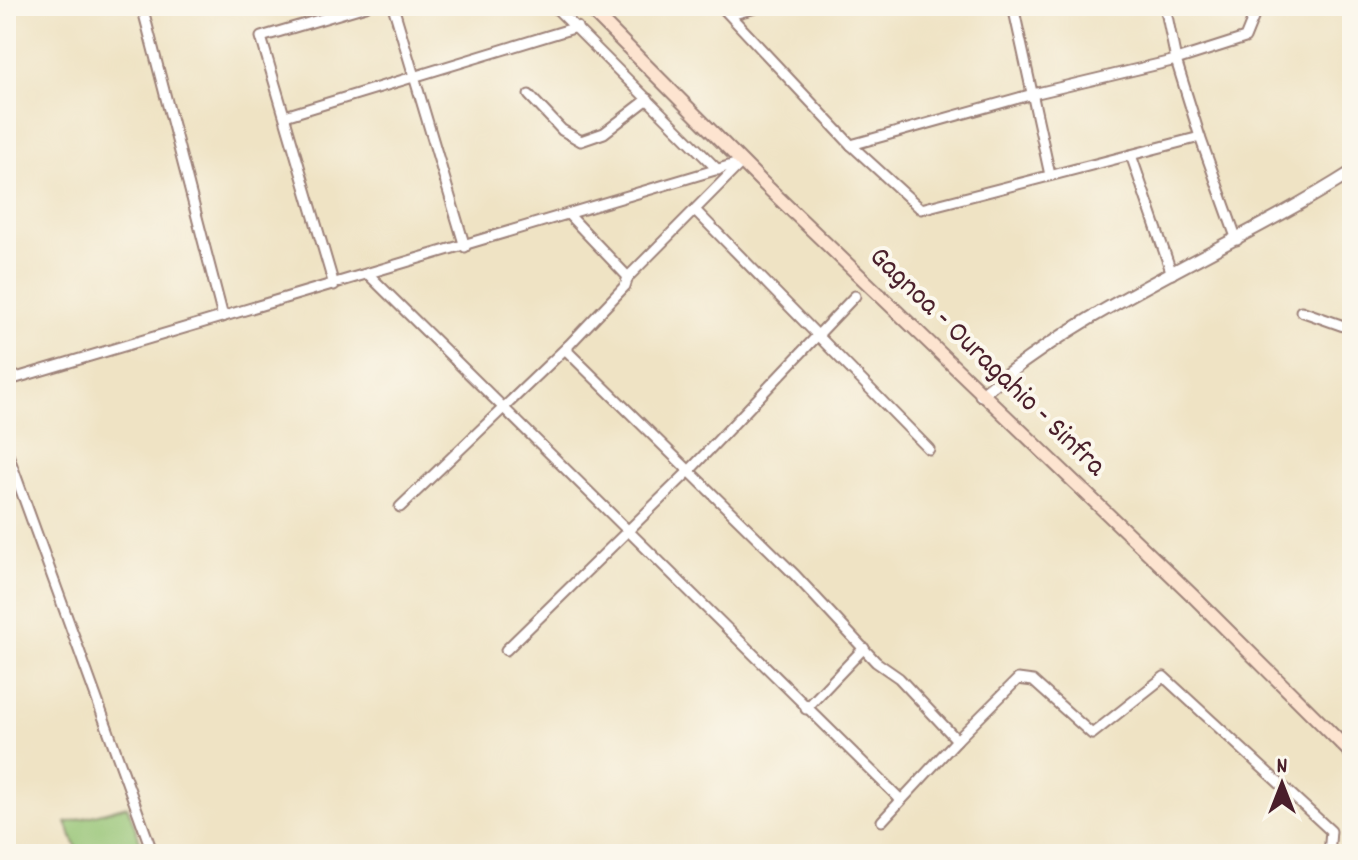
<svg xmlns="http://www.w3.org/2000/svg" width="1358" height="860" viewBox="0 0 1358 860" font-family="Dekko,sans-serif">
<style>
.green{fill:#94c373;stroke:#6f714f;stroke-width:2}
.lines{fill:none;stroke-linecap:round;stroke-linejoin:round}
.minor-casing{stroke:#9c8178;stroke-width:13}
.tertiary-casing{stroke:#9c8178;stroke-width:15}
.secondary-casing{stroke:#9c8178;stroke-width:16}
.minor{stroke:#fff;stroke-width:9}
.tertiary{stroke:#fff;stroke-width:11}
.secondary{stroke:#fde4d0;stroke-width:12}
.labels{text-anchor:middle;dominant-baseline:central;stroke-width:8;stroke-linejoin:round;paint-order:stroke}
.street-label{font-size:30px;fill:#4a1f2b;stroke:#fbf7ec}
</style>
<rect width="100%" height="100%" fill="#fbf7ec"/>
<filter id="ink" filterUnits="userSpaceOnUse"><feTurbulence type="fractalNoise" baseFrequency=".0125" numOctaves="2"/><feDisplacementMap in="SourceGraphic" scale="16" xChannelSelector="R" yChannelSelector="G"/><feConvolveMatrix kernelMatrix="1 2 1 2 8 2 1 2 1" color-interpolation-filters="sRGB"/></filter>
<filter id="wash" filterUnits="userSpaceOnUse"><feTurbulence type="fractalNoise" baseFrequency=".006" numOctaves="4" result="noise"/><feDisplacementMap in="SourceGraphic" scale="32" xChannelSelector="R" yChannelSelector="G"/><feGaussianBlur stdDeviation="1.8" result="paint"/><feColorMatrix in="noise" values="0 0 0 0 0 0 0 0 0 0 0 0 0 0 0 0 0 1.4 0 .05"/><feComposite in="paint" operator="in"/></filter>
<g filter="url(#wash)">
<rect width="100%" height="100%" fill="#efe3c4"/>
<!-- green -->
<path class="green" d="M 127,806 L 145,854 L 79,854 L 66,823 Z"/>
</g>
<g filter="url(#ink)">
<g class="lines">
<defs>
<g id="minor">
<path d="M 142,6 L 223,317"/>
<path d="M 393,6 L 465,247"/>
<path d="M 554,6 L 718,170"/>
<path d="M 721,6 L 851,145 L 921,209 L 1200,137 L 1176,60 L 1165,6"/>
<path d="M 1013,6 L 1050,175"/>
<path d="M 730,15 L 763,6"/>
<path d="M 529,95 L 562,130 L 581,141 L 604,133 L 648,99"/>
<path d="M 285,116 L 577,27"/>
<path d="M 1200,137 L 1237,240"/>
<path d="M 851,145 L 1033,94 L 1176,60 L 1245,38 L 1258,6"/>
<path d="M 1131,155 L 1172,274"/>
<path d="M 695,210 L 929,449"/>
<path d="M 569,215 L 628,277 L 625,286 L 568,346 L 568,352 L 795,575 L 876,662 L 899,678 L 957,740 L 1018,679 L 1033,681 L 1092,734 L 1164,677 L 1331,831 L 1329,854"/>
<path d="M 369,275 L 901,800"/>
<path d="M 628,277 L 739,165"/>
<path d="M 334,285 L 261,37 L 366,6"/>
<path d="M 1301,311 L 1352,329"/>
<path d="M 6,381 L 742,162"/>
<path d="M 6,449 L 153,854"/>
<path d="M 400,507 L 568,346"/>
<path d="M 506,650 L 689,471 L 855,296"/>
<path d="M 806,709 L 864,648"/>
<path d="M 882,821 L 957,740"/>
</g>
<path id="tertiary" d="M 981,395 C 1092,301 1230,250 1352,172"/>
<path id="secondary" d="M 587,6 L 761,181 L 1192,595 L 1352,754"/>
</defs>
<!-- minor casing -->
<use href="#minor" class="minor-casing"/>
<!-- tertiary casing -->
<use href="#tertiary" class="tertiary-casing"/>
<!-- secondary casing -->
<use href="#secondary" class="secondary-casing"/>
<!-- minor -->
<use href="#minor" class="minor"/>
<!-- tertiary -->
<use href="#tertiary" class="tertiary"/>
<!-- secondary -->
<use href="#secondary" class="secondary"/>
</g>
</g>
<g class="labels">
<!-- street labels -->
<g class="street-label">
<text transform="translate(986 363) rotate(44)">Gagnoa - Ouragahio - Sinfra</text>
</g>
</g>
<!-- margin -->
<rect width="1358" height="860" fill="none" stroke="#fbf7ec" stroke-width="32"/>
<!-- north arrow -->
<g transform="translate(1282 784)" stroke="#fbf7ec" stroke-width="6" paint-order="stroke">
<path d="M0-6L14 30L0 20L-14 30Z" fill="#4a1f2b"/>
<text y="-12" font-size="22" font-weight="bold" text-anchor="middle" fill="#4a1f2b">N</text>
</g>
</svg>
